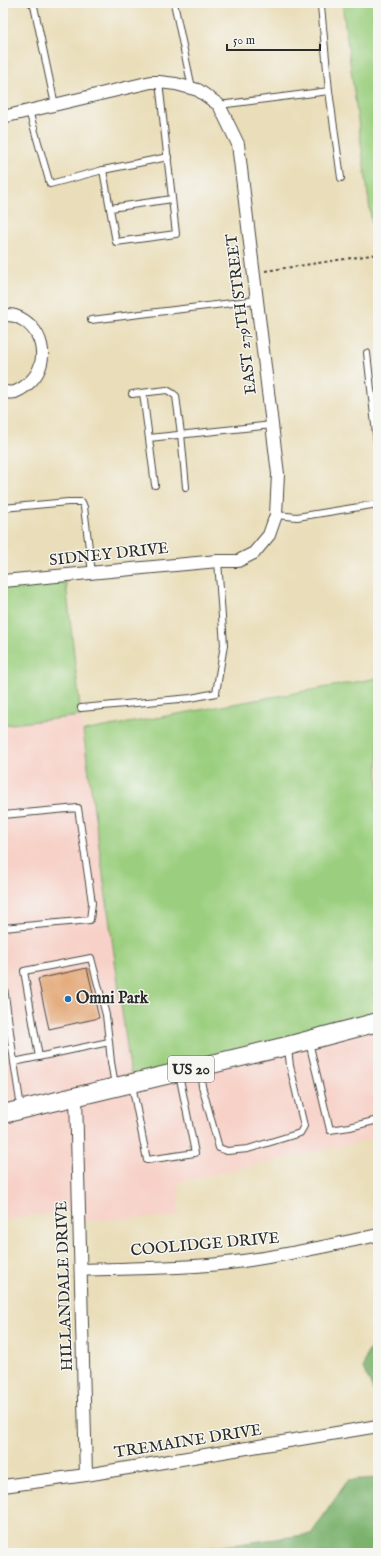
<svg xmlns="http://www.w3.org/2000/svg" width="381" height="1556" viewBox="0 0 381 1556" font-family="'IM FELL English',serif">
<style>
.built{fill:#f7d1c8}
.green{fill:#9bcf7f;stroke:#637d55}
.forest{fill:#7cb26e;stroke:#546e4c}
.building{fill:#e2a370}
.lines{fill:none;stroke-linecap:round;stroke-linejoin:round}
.lane-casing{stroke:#484640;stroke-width:8}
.street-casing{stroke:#484640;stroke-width:14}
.primary-casing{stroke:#484640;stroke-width:20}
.path{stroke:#484640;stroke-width:2;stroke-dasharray:3 3;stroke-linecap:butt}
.lane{stroke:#fff;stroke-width:6}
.street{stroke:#fff;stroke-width:12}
.primary{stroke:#fff;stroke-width:18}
.poi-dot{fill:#1f6fb2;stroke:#f6f6f2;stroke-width:1.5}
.labels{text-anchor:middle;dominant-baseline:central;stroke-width:3;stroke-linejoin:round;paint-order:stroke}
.shield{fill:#f6f6f2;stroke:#686867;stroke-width:1}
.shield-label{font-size:15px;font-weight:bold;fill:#2b2b2b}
.street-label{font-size:16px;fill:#2b2b2b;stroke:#f6f6f2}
.poi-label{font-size:16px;font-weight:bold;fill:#2b2b2b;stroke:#f6f6f2;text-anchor:start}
</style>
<rect width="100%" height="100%" fill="#f6f6f2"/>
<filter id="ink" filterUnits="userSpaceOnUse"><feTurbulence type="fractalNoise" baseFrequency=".025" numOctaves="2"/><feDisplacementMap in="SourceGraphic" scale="8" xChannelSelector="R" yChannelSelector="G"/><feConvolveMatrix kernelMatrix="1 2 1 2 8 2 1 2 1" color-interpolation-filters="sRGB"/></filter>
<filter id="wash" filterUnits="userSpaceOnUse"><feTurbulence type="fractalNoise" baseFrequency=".012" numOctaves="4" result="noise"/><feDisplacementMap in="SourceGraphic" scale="16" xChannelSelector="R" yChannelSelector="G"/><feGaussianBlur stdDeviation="0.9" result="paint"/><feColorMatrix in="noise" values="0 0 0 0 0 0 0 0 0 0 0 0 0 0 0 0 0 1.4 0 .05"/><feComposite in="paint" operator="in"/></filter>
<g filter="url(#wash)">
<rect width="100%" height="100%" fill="#eadeba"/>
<!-- built -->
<path class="built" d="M 81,716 L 132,1083 L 378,1022 L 378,1138 L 179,1182 L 178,1216 L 79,1221 L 78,1208 L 3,1221 L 3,725 Z"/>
<!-- green -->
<g class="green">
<path d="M 342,3 L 378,3 L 378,254 L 376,254 Z"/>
<path d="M 65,575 L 81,716 L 3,725 L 3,581 Z"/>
<path d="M 378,678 L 378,1022 L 132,1083 L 83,731 Z"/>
</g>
<!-- forest -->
<g class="forest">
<path d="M 378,1336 L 378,1401 L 363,1368 L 367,1354 Z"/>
<path d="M 378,1478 L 378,1553 L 173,1553 L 311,1534 L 348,1480 Z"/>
</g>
<g id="blocks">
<!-- building -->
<path class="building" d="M 87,968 L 99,1018 L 49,1029 L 38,979 Z"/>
</g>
</g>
<g filter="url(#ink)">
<use href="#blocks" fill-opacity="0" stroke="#484640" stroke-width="1"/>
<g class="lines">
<defs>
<g id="lane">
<path d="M 31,3 L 34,6 L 55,105"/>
<path d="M 174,3 L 192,88"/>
<path d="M 329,91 L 341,178"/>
<path d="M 219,105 L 329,91 L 321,6"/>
<path d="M 29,111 L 50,184 L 103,170 L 116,242 L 176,234 L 159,82"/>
<path d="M 103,170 L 168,157"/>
<path d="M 111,208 L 172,199"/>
<path d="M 91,320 L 257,300"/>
<path d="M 367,353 L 378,452"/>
<path d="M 143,393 L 155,485"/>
<path d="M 132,394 L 167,390 L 172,393 L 176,396 L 181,434 L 186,487"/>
<path d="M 149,438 L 272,425"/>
<path d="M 3,508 L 68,502 L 82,502 L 84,507 L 92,573"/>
<path d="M 276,515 L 297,517 L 378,504"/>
<path d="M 81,708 L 191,698 L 216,693 L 224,645 L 218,561"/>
<path d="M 3,815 L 78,808 L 92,903 L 90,920 L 3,928"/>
<path d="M 3,980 L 14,1062"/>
<path d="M 309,1042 L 330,1130 L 350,1127 L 378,1120"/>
<path d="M 39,1057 L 24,971 L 91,958 L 106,1015 L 109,1042"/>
<path d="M 200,1068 L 202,1086 L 219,1148 L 227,1151 L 248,1149 L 300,1133 L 304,1126 L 290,1066 L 288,1048"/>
<path d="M 132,1085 L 147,1160 L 195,1153 L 179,1074"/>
<path d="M 21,1108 L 14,1062 L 109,1042 L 111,1062 L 115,1085"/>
</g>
<g id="street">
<path d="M 3,117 L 151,82 L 159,82 L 176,84 L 198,90 L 219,105 L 238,144 L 278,474 L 276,515 L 269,535 L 254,553 L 238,561 L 218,561 L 3,581"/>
<path d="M 3,315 C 7,315 12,315 15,316 C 43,326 51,361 31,381 C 27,385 20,390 15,392 C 12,393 7,392 3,392"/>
<path d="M 76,1097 L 86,1475"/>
<path d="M 81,1270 C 135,1268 189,1269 243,1261 C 288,1255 333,1245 378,1235"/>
<path d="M 3,1486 L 86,1475 L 378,1426"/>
</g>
<path id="primary" d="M 3,1114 L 287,1046 L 378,1022"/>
</defs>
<!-- lane casing -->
<use href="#lane" class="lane-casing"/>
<!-- street casing -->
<use href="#street" class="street-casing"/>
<!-- primary casing -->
<use href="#primary" class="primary-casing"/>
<!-- path -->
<path class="path" d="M 265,271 L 378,254"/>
<!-- lane -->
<use href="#lane" class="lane"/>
<!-- street -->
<use href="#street" class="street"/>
<!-- primary -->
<use href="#primary" class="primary"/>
</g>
</g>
<!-- markers -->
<circle class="poi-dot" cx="68" cy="999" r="4"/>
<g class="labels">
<!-- shield labels -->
<rect class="shield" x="168" y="1056" width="46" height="26" rx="3"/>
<g class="shield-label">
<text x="191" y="1069">US 20</text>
</g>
<!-- street labels -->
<g class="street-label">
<text transform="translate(242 314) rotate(-97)">EAST 279TH STREET</text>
<text transform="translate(109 555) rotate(-6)">SIDNEY DRIVE</text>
<text transform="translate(205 1245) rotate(-5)">COOLIDGE DRIVE</text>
<text transform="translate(65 1286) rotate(-92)">HILLANDALE DRIVE</text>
<text transform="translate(188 1442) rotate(-9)">TREMAINE DRIVE</text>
</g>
<!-- poi labels -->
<g class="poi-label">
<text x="76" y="999">Omni Park</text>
</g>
</g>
<!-- margin -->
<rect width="381" height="1556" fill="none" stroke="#f6f6f2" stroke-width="16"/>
<!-- scale -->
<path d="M227 44v6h93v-6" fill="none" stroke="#2b2b2b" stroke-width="2"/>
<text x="233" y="44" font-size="12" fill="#2b2b2b" stroke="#f6f6f2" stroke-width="3" paint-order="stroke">50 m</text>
</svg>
